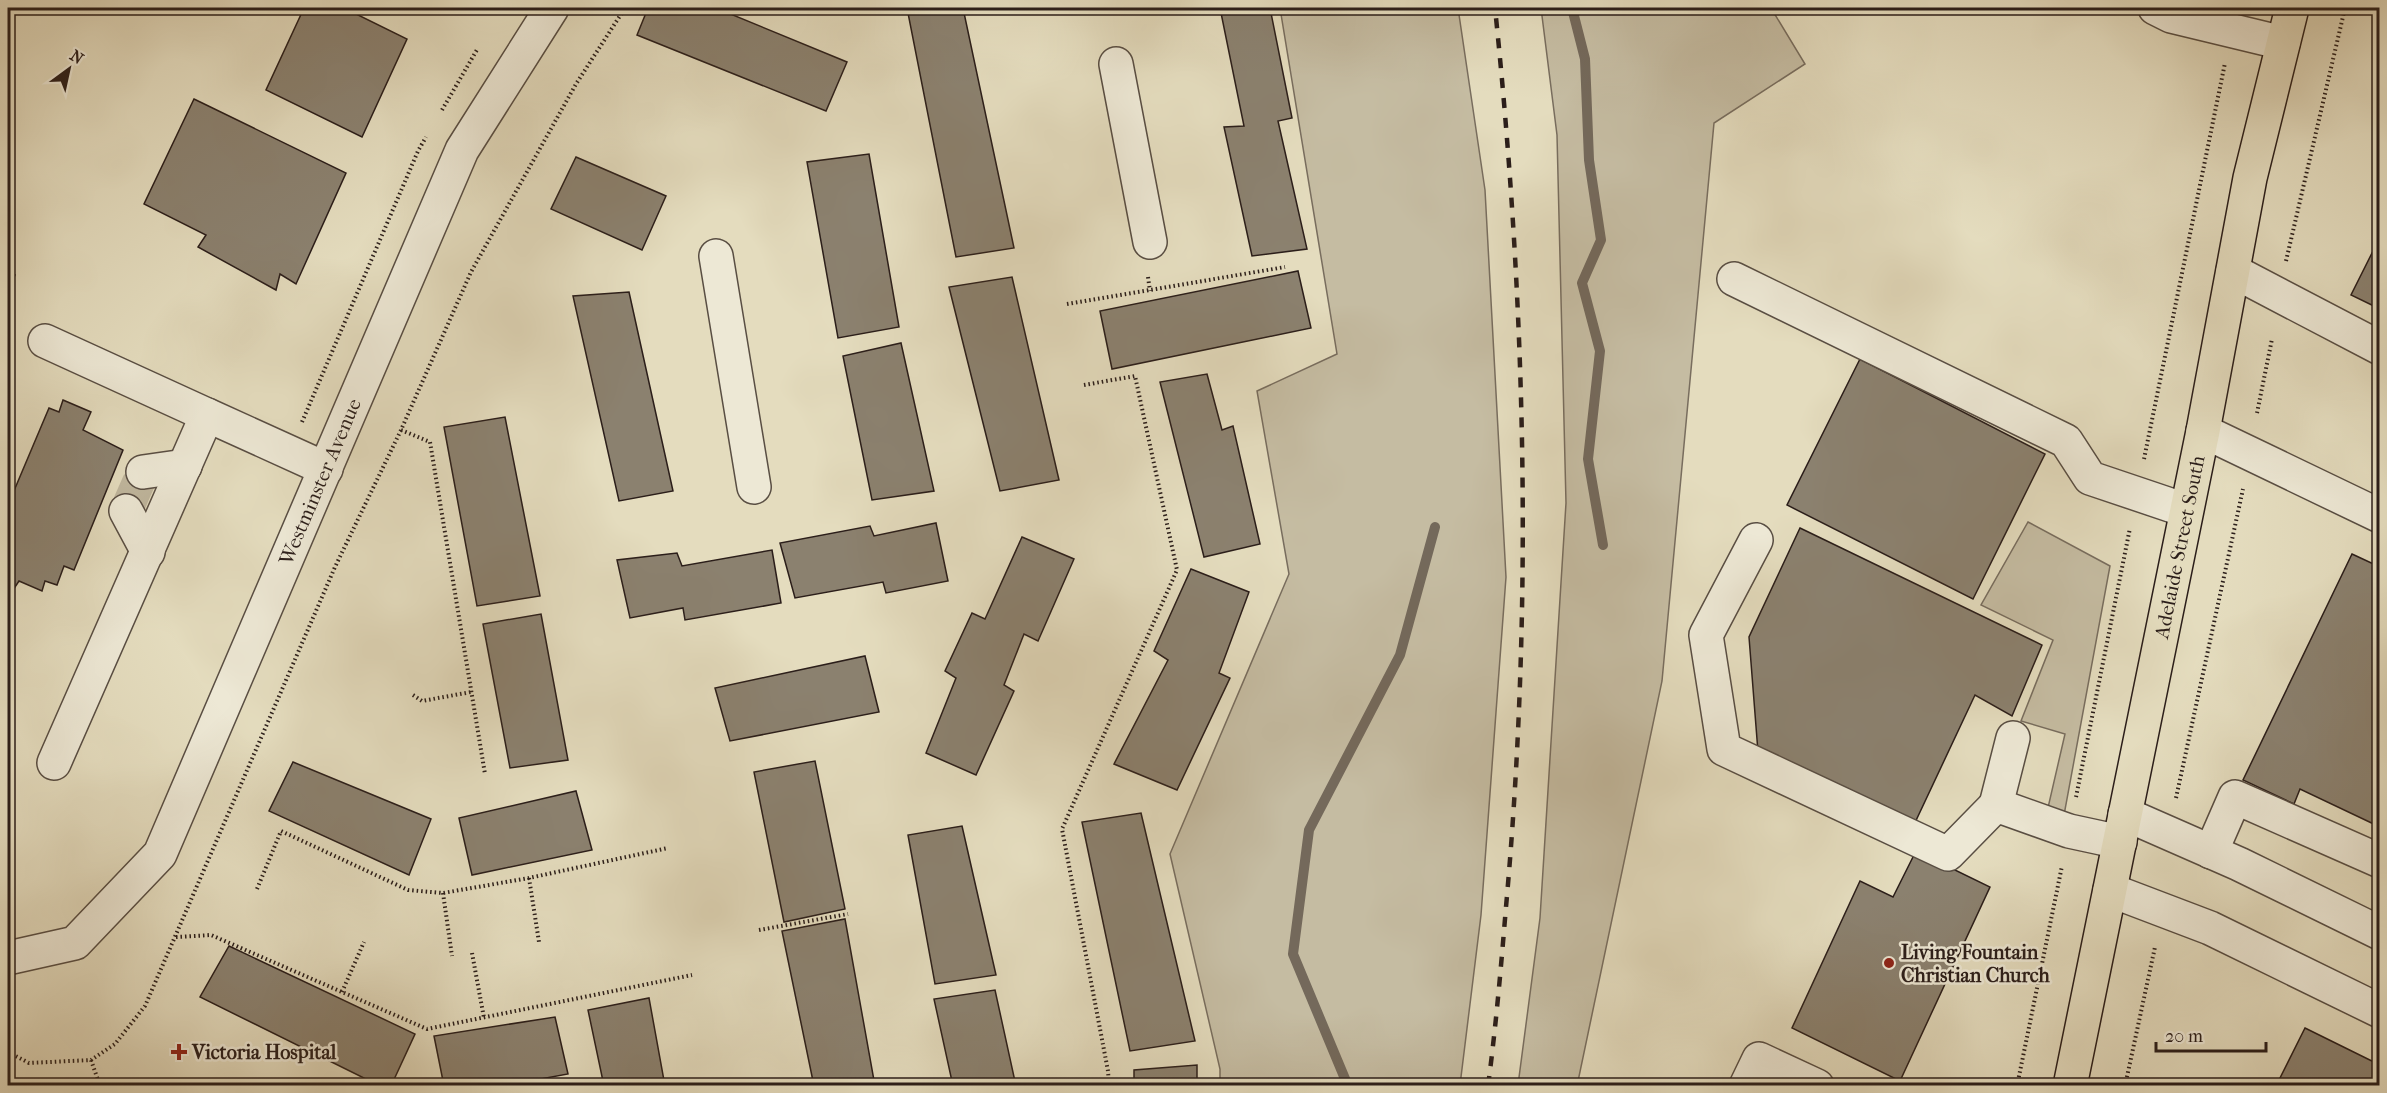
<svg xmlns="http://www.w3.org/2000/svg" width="2387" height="1093" viewBox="0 0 2387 1093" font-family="'IM FELL French Canon',serif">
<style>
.green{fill:#c5bca2;stroke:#786d5e;stroke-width:1.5}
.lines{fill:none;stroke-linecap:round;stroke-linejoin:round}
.stream{stroke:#74695b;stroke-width:10}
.building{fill:#8b816f;stroke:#2b1e1a;stroke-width:1.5}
.minor-tunnel{stroke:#bfb69d;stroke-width:33;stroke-dasharray:33 16;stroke-linecap:butt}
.minor-casing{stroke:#594e43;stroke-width:36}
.major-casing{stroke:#2b1e1a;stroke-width:36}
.path{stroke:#2b1e1a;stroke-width:4;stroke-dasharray:1.5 3;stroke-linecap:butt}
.minor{stroke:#ede8d5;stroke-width:33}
.major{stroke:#e4dcbe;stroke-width:33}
.rail{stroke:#2b1e1a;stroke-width:4.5;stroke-dasharray:10 10;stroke-linecap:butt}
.poi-dot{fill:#8f2418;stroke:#ede8d5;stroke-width:2}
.labels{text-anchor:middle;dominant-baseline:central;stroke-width:5;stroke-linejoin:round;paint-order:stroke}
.street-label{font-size:20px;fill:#2b1e1a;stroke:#ede8d5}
.poi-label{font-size:20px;font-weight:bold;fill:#2b1e1a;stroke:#ede8d5;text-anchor:start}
</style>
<rect width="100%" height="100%" fill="#e4dcbe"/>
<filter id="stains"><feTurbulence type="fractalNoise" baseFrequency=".00333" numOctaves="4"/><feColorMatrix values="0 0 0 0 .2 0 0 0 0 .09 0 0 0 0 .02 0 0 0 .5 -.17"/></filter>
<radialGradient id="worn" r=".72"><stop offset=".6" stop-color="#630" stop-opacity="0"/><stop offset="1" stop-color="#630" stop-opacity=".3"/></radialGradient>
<!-- green -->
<g class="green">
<path d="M 1280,8 L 1458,8 L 1485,190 L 1506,577 L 1481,915 L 1460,1085 L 1220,1085 L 1220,1069 L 1170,854 L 1289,574 L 1257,391 L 1337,354 Z"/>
<path d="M 1541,8 L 1771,8 L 1805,64 L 1714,123 L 1662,681 L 1577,1086 L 1518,1085 L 1540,918 L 1566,503 L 1557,135 Z"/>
<path d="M 2028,522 L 2110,566 L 2062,826 L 2044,825 L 2065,734 L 2021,721 L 2053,640 L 1981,605 Z"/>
</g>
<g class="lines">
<!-- stream -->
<g class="stream">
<path d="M 1572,8 L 1585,59 L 1589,160 L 1601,240 L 1582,283 L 1600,351 L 1588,459 L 1603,545"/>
<path d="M 1348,1086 L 1293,954 L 1309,830 L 1400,655 L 1435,527"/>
</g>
</g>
<!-- building -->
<g class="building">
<path d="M 304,8 L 344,8 L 407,39 L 362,137 L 266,90 Z"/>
<path d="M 648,8 L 716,8 L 847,62 L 826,111 L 637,35 Z"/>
<path d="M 907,8 L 963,8 L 1014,248 L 956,257 Z"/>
<path d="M 1044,8 L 1076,8 L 1045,14 Z"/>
<path d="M 1220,8 L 1270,8 L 1292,118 L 1278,121 L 1307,249 L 1252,256 L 1224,127 L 1244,126 Z"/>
<path d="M 194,99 L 346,173 L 296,284 L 280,274 L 276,290 L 198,247 L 206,235 L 144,204 Z"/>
<path d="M 869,154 L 899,327 L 838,338 L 807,162 Z"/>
<path d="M 576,157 L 666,196 L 642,250 L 551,209 Z"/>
<path d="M 2380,237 L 2380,309 L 2351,295 Z"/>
<path d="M 1298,271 L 1311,328 L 1112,369 L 1100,311 Z"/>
<path d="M 8,272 L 15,275 L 8,293 Z"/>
<path d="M 1012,277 L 1059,480 L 1000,491 L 949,287 Z"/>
<path d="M 629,292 L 673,491 L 619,501 L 573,296 Z"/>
<path d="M 901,343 L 934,491 L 872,500 L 843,356 Z"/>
<path d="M 1860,359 L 2045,454 L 1973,599 L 1787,505 Z"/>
<path d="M 1207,374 L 1222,430 L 1233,426 L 1260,544 L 1204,557 L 1160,382 Z"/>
<path d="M 63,400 L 91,412 L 83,430 L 123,450 L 74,570 L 64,566 L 57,585 L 45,581 L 42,591 L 19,581 L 13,590 L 8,588 L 8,505 L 49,408 L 59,412 Z"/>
<path d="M 505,417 L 540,596 L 477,606 L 444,427 Z"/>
<path d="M 936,523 L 948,581 L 886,593 L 883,582 L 795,598 L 780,543 L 870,526 L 874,536 Z"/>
<path d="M 1800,528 L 2042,645 L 2012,716 L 1975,695 L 1912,829 L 1758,752 L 1749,637 Z"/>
<path d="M 1022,537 L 1074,559 L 1038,641 L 1024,634 L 1004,685 L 1014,691 L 976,775 L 926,753 L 956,678 L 945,671 L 972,613 L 985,619 Z"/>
<path d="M 772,550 L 781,603 L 685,620 L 683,608 L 630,618 L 617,560 L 677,553 L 682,566 Z"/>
<path d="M 2352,554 L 2380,567 L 2380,827 L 2300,789 L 2294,804 L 2243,780 Z"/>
<path d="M 1191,569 L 1249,592 L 1219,673 L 1230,678 L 1177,790 L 1114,764 L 1168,660 L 1154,651 Z"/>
<path d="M 541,614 L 568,760 L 510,768 L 483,624 Z"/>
<path d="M 865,656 L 879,712 L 730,741 L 715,688 Z"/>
<path d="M 815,761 L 845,909 L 784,922 L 754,772 Z"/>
<path d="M 293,762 L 431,819 L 409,875 L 269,811 Z"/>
<path d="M 576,791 L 592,850 L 472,875 L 459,818 Z"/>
<path d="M 1141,813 L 1195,1041 L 1130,1051 L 1082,822 Z"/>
<path d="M 962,826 L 996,975 L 935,984 L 908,835 Z"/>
<path d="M 1916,851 L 1990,887 L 1900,1081 L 1792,1028 L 1860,881 L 1893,897 Z"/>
<path d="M 845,919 L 875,1086 L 814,1086 L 782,931 Z"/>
<path d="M 229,946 L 415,1034 L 391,1086 L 380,1086 L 200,997 Z"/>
<path d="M 995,990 L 1016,1086 L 953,1086 L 934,999 Z"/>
<path d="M 649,998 L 665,1086 L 604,1086 L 588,1010 Z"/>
<path d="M 555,1017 L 568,1074 L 502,1086 L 444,1086 L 434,1036 Z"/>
<path d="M 2305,1028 L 2380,1065 L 2380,1086 L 2276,1086 Z"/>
<path d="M 1197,1065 L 1197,1086 L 1134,1086 L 1134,1070 Z"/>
</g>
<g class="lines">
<!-- minor-tunnel -->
<path class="minor-tunnel" d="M 126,511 L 143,472"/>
<defs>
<g id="minor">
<path d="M 2155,8 L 2171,16 L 2283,43"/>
<path d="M 1116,64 L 1150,242"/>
<path d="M 716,256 L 754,487"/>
<path d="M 2233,271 L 2380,348"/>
<path d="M 1734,279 L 2066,441 L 2090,478 L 2185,510"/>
<path d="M 45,341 L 207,415 L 54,763"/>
<path d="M 207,415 L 326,469"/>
<path d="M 2203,431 L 2380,516"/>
<path d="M 143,472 L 185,466"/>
<path d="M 126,511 L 148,552"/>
<path d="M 1756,540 L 1706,635 L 1724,749 L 1948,854 L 1996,805 L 2069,831 L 2120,842"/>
<path d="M 1996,805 L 2013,738"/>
<path d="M 2125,814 L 2239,864 L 2380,933"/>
<path d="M 2211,852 L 2235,797 L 2380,861"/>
<path d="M 2110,890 L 2210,928 L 2380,1011"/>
<path id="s1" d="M 8,958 L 75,943 L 160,854 L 462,150 L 552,8"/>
<path d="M 1746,1086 L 1759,1059 L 1817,1086"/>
</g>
<g id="major">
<path id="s2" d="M 2070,1086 L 2203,431 L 2250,178 L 2292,8"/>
</g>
</defs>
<!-- minor casing -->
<use href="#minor" class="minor-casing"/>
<!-- major casing -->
<use href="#major" class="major-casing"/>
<!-- path -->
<g class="path">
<path d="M 442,110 L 478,48"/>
<path d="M 2286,261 L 2345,8"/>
<path d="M 1148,277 L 1150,291"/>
<path d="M 1067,304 L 1285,267"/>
<path d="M 1084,385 L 1135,376 L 1177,570 L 1062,829 L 1108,1071 L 1109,1086"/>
<path d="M 2257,413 L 2272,339"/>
<path d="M 302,422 L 418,151 L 426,137"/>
<path d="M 401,430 L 430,442 L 485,774"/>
<path d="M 2144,459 L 2225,63"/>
<path d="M 413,695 L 422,701 L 471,692"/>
<path d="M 2076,797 L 2130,528"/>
<path d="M 2176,798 L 2243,489"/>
<path d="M 529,878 L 539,942"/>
<path d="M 257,889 L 281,831 L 408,890 L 443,893 L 529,878 L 668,848"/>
<path d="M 443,893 L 452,956"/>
<path d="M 759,930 L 848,914"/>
<path d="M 176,937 L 211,935 L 427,1029 L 692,975"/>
<path d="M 472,953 L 484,1018"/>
<path d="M 342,992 L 364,942"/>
<path d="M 8,1052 L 29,1063 L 91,1060 L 115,1044 L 145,1006 L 335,567 L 401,430 L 471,272 L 576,84 L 625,8"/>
<path d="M 91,1060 L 100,1086"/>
<path d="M 2017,1086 L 2062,866"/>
<path d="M 2125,1086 L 2155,947"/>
</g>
<!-- minor -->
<use href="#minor" class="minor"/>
<!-- major -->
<use href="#major" class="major"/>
<!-- rail -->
<path class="rail" d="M 1488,1086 C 1496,1026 1501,967 1506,907 C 1533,607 1526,307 1495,8"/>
</g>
<!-- markers -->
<g class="poi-dot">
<circle cx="1889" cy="963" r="6"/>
<path d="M176 1043h6v6h6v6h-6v6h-6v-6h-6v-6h6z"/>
</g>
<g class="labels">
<!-- street labels -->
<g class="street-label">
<text stroke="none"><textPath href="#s1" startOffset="597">Westminster Avenue</textPath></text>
<text stroke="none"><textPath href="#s2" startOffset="550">Adelaide Street South</textPath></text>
</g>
<!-- poi labels -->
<g class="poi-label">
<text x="1901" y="952">Living Fountain<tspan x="1901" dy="23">Christian Church</tspan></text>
<text x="192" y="1052">Victoria Hospital</text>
</g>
</g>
<!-- margin -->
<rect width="2387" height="1093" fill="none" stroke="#e4dcbe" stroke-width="30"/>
<rect x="9" y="9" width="2369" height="1075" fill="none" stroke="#2b1e1a" stroke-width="3"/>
<rect x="15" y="15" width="2357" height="1063" fill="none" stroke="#2b1e1a" stroke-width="1.5"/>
<!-- north arrow -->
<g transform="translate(69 69) rotate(33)" stroke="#ede8d5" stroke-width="4.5" paint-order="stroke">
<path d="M0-4.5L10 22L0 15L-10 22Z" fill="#2b1e1a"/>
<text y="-9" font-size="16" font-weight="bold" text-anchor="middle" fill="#2b1e1a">N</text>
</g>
<!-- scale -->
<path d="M2156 1042v9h110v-9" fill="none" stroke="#2b1e1a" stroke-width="3"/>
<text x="2165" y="1042" font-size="18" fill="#2b1e1a" stroke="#ede8d5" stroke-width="4.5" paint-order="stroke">20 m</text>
<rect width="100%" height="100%" filter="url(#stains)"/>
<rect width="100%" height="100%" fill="url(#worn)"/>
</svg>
